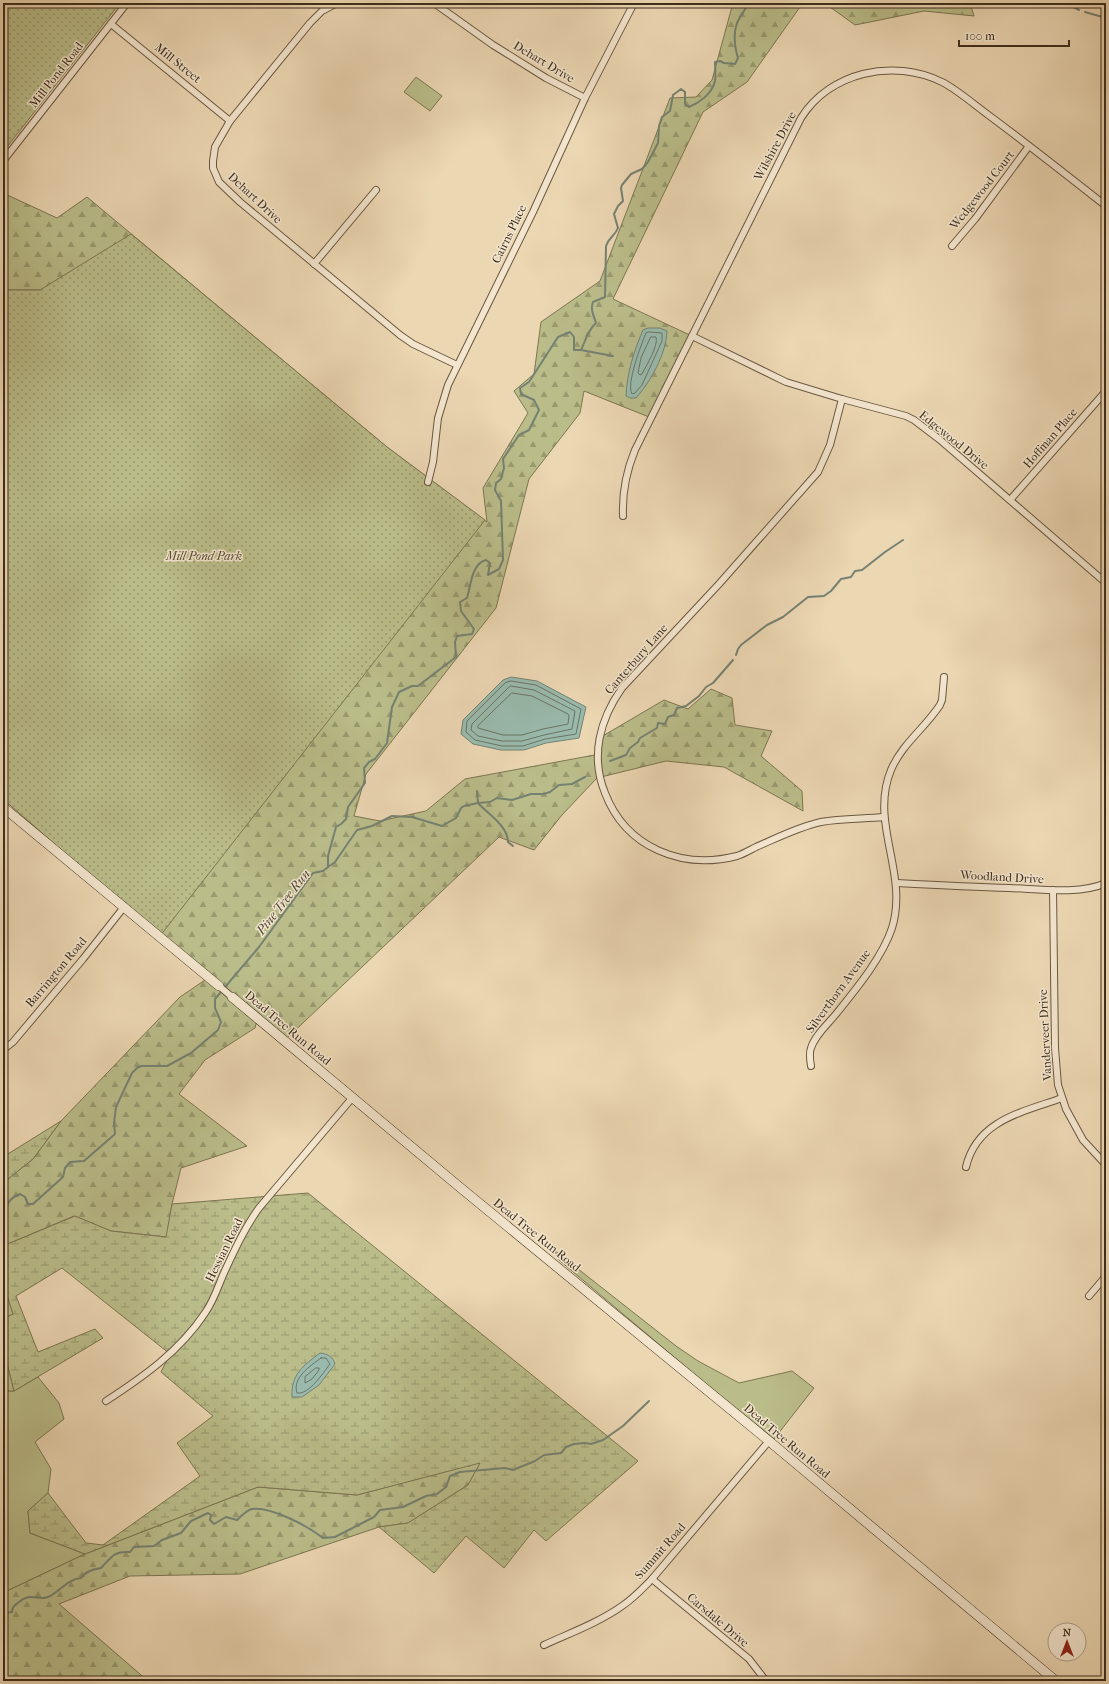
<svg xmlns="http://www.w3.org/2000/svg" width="1109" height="1684" viewBox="0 0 1109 1684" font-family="'IM FELL French Canon',serif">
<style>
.grass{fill:#babd8a;stroke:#7c7652}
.forest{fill:url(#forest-firs);stroke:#7c7652}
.wetland{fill:url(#wetland-marsh);stroke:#7c7652}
.park{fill:url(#park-dots);stroke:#7c7652}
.water{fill:#99baad;stroke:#758273}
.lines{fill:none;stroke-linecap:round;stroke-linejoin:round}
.shore{stroke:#6c7464;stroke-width:1}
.stream{stroke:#758273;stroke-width:2}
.street-casing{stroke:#6a5841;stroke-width:8}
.secondary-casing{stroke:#3e2e1b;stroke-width:10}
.street{stroke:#f3e5ce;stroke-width:6}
.secondary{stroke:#f3e5ce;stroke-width:9}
.labels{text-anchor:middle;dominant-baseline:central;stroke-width:3;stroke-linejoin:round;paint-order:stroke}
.street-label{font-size:12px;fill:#3e2e1b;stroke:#f3e5ce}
.park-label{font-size:12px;font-style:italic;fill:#574b31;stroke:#f3e5ce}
.water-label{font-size:13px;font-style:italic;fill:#504a38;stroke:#f3e5ce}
</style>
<defs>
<pattern id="forest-firs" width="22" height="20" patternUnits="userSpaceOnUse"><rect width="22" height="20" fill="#babd8a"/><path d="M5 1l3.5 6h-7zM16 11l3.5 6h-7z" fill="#999a70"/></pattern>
<pattern id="wetland-marsh" width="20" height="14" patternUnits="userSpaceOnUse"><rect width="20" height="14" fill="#babd8a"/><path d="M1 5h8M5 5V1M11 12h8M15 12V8" fill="none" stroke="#999a70"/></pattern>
<pattern id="park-dots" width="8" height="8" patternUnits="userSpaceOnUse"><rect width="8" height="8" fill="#babd8a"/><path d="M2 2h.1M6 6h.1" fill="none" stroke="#999a70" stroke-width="1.8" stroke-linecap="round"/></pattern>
</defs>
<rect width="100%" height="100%" fill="#ecd7b3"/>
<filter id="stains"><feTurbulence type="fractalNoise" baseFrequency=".005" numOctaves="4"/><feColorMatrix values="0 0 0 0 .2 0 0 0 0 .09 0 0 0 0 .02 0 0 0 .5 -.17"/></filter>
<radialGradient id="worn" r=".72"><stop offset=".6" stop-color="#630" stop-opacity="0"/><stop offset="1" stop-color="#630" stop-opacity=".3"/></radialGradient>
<!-- grass -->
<g class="grass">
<path d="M 416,77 L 442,96 L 430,111 L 404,92 Z"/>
<path d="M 554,1250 L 676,1346 L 698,1361 L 739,1383 L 792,1371 L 814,1388 L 774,1439 L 699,1378 L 559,1260 Z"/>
<path d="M 38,1377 L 59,1403 L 64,1419 L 35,1442 L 51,1469 L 48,1493 L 28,1511 L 30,1533 L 85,1554 L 9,1590 L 3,1591 L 3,1391 L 14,1391 Z"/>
</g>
<!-- forest -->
<g class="forest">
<path d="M 733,3 L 970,3 L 974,16 L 924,11 L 855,25 L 830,7 L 800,7 L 747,82 L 703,112 L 613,299 L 694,337 L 654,419 L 584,391 L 580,413 L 529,479 L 496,608 L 366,774 L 354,816 L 380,821 L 426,811 L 465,779 L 600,754 L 601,737 L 664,700 L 688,709 L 711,689 L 732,698 L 735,725 L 772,731 L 761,756 L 802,791 L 803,811 L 724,767 L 666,761 L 597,778 L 562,815 L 534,850 L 499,837 L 285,1040 L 258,1017 L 255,1028 L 205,1060 L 179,1094 L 247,1146 L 181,1168 L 172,1204 L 167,1237 L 111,1231 L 74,1216 L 3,1246 L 3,1183 L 33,1159 L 61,1121 L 180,997 L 205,980 L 160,936 L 3,799 L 3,671 L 40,290 L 3,290 L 3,193 L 57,218 L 87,197 L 387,447 L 487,522 L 483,488 L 528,413 L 514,391 L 534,374 L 541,322 L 600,281 L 670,98 L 696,97 L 712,80 Z"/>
<path d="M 3,1282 L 13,1314 L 3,1319 Z"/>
<path d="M 3,1346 L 14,1391 L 3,1391 Z"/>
<path d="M 481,1462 L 468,1485 L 408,1523 L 379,1527 L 240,1574 L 130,1576 L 59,1604 L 148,1681 L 3,1681 L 3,1591 L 9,1590 L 85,1554 L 258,1487 L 357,1495 Z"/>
</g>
<!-- wetland -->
<g class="wetland">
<path d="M 61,1121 L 33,1159 L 3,1183 L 3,1157 Z"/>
<path d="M 308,1193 L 638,1461 L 546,1541 L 534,1530 L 504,1568 L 466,1536 L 434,1573 L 379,1527 L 408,1523 L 468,1485 L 480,1463 L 357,1495 L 258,1487 L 85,1554 L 30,1533 L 28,1511 L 48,1493 L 86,1543 L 103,1545 L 200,1476 L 177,1443 L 213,1416 L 161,1372 L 170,1354 L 62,1268 L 16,1296 L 38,1352 L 95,1329 L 103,1338 L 14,1391 L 3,1346 L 3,1319 L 13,1314 L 3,1282 L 3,1246 L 75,1216 L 111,1231 L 166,1237 L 172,1204 Z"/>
</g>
<!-- park -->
<g class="park">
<path d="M 3,3 L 120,3 L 3,152 Z"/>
<path d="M 131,234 L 387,447 L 485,520 L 160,936 L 3,799 L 3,290 L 40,290 Z"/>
</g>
<!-- water -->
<g class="water">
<path d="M 648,328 L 660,328 L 667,331 C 666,354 651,381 636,398 L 630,398 L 626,396 C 627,372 634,351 643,330 Z"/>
<path d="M 511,677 L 537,681 L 586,707 L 579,738 L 546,743 L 524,750 L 501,750 L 473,744 L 461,734 L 463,720 L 503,680 Z"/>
<path d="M 320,1353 C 328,1354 333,1357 335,1364 L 319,1385 L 302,1397 L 292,1397 C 291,1374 303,1366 320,1353 Z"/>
</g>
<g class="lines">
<!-- shore -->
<g class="shore">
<path d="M 649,332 L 662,333 L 662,341 L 642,385 L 635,393 L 632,394 C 626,384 641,345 646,333 Z"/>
<path d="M 651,337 L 656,337 C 659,345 646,366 642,374 L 640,375 L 638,373 L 641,358 Z"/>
<path d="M 511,681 L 536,685 L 581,709 L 576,734 L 545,739 L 523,746 L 502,746 L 475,740 L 466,732 L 467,721 L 505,683 Z"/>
<path d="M 511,686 L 534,690 L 575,711 L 572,729 L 544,735 L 522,741 L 502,741 L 478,736 L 471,730 L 472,724 L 508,688 Z"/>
<path d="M 512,693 L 532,696 L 568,714 L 569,716 L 568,724 L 543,729 L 522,735 L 503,735 L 478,728 L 478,726 Z"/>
<path d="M 321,1358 L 326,1358 L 330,1364 C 323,1373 309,1395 297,1393 C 292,1378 310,1366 321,1358 Z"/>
<path d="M 316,1368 L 319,1368 L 319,1370 L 312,1379 L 305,1383 L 305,1377 Z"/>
</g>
<!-- stream -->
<g class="stream">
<path d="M 755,3 L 758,5 L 759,3"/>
<path d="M 859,3 L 862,3"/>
<path d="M 1066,3 L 1079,10"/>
<path d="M 1085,12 L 1106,18"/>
<path d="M 581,350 L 613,356"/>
<path d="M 736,655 L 738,649 L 741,645 L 767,625 L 783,617 L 808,597 L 824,596 L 831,591 L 841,579 L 851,577 L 855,571 L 862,570 L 885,552 L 903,540"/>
<path d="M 610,761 L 626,755 L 630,748 L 638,742 L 640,738 L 657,728 L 658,723 L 665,724 L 668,717 L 674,715 L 677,708 L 686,706 L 699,696 L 706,687 L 713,683 L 733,660"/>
<path d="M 477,791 L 478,803 C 488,814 508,826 508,842 L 513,846"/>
<path d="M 328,867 L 335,862 L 357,830 L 372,826 L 392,816 L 412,817 L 442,826 L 456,818 L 461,808 L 464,806 L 478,803 L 490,802 L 497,798 L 512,800 L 531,794 L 544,794 L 550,792 L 559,785 L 572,784 L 585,777"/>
<path d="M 3,1226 C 10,1213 0,1202 20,1194 L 25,1197 L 28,1204 L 33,1204 L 63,1177 L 65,1168 L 70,1162 L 84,1161 L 115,1134 L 114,1123 L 116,1107 L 132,1073 L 137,1068 L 141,1066 L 167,1066 L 191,1053 L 218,1030 L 221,1022 L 215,1008 L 215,999 L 259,947 L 313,873 L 323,871 L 328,867 L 328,856 L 336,827 L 341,824 L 346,819 L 348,807 L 365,783 L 364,768 L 369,762 L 375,759 L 387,743 L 392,707 L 399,692 L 412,686 L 418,686 L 456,657 L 455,642 L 457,636 L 472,634 L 474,629 L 461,611 L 460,602 L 467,598 C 471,586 471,564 486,560 L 490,563 L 488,575 L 499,569 L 503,560 L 501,501 L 495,490 L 496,483 L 501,479 L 504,468 L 503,459 L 519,435 L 529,430 L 539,410 L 534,400 L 521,394 L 520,388 L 529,382 L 558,337 L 570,332 L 574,337 L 574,350 L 581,350 C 586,340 587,331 596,323 C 594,316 590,310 593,302 L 605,297 L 606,246 C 609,237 615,236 618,228 L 614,214 L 618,206 L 623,201 L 621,188 L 622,185 L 631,174 L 642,169 L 648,162 L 658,143 L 659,126 L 662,117 L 670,111 L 673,95 L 681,89 L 685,92 L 685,104 L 689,107 C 699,103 712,94 715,81 C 716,75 715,68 715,62 L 720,61 L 724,63 L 735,64 L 738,58 C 735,48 733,34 737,23 C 740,16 745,11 748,3"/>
<path d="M 3,1613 L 12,1612 C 12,1607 15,1605 19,1602 C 30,1592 38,1601 48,1597 C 60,1592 67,1579 81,1578 C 85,1571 94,1569 101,1568 C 112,1557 113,1551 130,1552 L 134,1547 L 154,1546 L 162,1540 L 181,1533 L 191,1521 L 208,1513 L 211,1515 L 210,1520 L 214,1524 L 226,1517 L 237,1520 C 241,1516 247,1510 252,1509 C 271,1506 309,1527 323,1538 L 335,1537 L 374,1517 L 380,1510 L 403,1507 L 426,1496 L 437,1494 L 446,1487 L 450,1476 L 460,1472 L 505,1468 L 513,1470 L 535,1461 L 544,1455 L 561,1453 L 566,1447 L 574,1444 L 585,1443 L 591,1444 L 603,1440 L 623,1426 L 649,1401"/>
</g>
<defs>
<g id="street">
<path d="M 337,3 L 322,11 L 310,23 L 230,121 L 215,147 L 213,161 L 213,168 L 219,182 L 240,202 L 400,335 L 413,344 L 457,365"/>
<path d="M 434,3 L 493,45 L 546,78 L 585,98"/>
<path d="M 111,24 L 230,121"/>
<path d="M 3,161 L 127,3"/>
<path d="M 952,246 L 975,219 L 1029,146"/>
<path d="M 314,264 L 376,190"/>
<path d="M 692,336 L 786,382 L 842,399 L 906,416 L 914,420 L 939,439 L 1106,583"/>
<path d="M 842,399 L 830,445 L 818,472 L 719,584 L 622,688 C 600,719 590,756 605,793 C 626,848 682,870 737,856 C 743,854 750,850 756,847 C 777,838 798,827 821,822 C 841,818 864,819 884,817"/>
<path d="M 428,482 L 433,462 L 438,418 L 448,385 L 533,212 L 585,98 L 634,3"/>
<path d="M 1010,500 L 1106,391"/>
<path d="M 623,516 C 622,492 626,472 635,450 L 801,118 C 830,72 893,58 942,82 C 958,90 977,107 991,117 C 1030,146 1068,176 1106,206"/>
<path d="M 897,883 C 934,885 972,887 1009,888 C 1039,889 1079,895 1106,883"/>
<path d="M 1053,890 L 1055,1048 L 1058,1085 L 1066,1109 L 1083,1140 L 1106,1165"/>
<path d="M 219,986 L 232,997"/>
<path d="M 3,1050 L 13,1042 L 83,959 L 124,907"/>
<path d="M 811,1066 C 810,1060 809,1053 811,1048 C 815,1035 828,1024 836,1014 C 856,989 882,958 892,928 C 909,873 869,823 891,770 C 902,744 925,728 940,705 L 942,700 L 944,677"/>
<path d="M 966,1167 C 977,1120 1023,1112 1062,1098"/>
<path d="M 1089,1296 L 1106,1276"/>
<path d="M 106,1401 C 143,1377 180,1351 205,1313 C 213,1302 218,1287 223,1275 C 234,1251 244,1229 259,1208 L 353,1097"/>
<path d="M 652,1579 L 749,1659 L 766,1681"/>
<path d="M 544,1645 C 570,1633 598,1623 622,1606 C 634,1598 643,1588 652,1579 L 769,1441"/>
</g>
<g id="secondary">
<path d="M 3,807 L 219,986"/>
<path d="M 232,997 L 462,1189 L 769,1441 L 1056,1681"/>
</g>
</defs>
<!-- street casing -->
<use href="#street" class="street-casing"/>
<!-- secondary casing -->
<use href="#secondary" class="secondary-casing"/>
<!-- street -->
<use href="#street" class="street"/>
<!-- secondary -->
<use href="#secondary" class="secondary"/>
</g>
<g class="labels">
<!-- street labels -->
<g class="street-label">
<text transform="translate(544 62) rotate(31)">Dehart Drive</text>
<text transform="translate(178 63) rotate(39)">Mill Street</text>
<text transform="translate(56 75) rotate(-52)">Mill Pond Road</text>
<text transform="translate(775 146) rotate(-62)">Wilshire Drive</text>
<text transform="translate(982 190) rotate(-52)">Wedgewood Court</text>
<text transform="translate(255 198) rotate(43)">Dehart Drive</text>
<text transform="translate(509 234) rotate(-64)">Cairns Place</text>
<text transform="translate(1050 438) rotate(-49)">Hoffman Place</text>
<text transform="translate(954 440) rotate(39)">Edgewood Drive</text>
<text transform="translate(636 659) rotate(-49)">Canterbury Lane</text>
<text transform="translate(1002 877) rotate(3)">Woodland Drive</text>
<text transform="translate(56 972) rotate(-50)">Barrington Road</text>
<text transform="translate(838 991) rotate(-54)">Silverthorn Avenue</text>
<text transform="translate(288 1028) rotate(40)">Dead Tree Run Road</text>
<text transform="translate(1045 1035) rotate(-93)">Vanderveer Drive</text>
<text transform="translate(537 1235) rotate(39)">Dead Tree Run Road</text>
<text transform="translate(224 1250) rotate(-64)">Hessian Road</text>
<text transform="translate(787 1441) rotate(40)">Dead Tree Run Road</text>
<text transform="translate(660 1551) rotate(-49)">Summit Road</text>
<text transform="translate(718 1620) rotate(40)">Carsdale Drive</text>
</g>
<!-- park labels -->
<g class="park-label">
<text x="204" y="556">Mill Pond Park</text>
</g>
<!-- water labels -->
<g class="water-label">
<text transform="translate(283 902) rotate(-52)">Pine Tree Run</text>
</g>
</g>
<!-- margin -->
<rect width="1109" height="1684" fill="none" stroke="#ecd7b3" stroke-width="16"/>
<rect x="4" y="4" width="1101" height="1676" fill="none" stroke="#3e2e1b" stroke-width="2"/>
<rect x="8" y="8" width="1093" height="1668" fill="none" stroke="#3e2e1b"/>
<!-- north arrow -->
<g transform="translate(1067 1642)"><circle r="19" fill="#f3e5ce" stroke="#ab9c86"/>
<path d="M0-3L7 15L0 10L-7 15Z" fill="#8f2418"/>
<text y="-6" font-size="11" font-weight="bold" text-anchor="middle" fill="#3e2e1b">N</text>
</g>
<!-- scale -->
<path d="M959 40v6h110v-6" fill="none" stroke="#3e2e1b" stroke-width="2"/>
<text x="965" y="40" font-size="12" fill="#3e2e1b" stroke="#f3e5ce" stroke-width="3" paint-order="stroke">100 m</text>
<rect width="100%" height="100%" filter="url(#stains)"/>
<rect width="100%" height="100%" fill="url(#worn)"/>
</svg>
